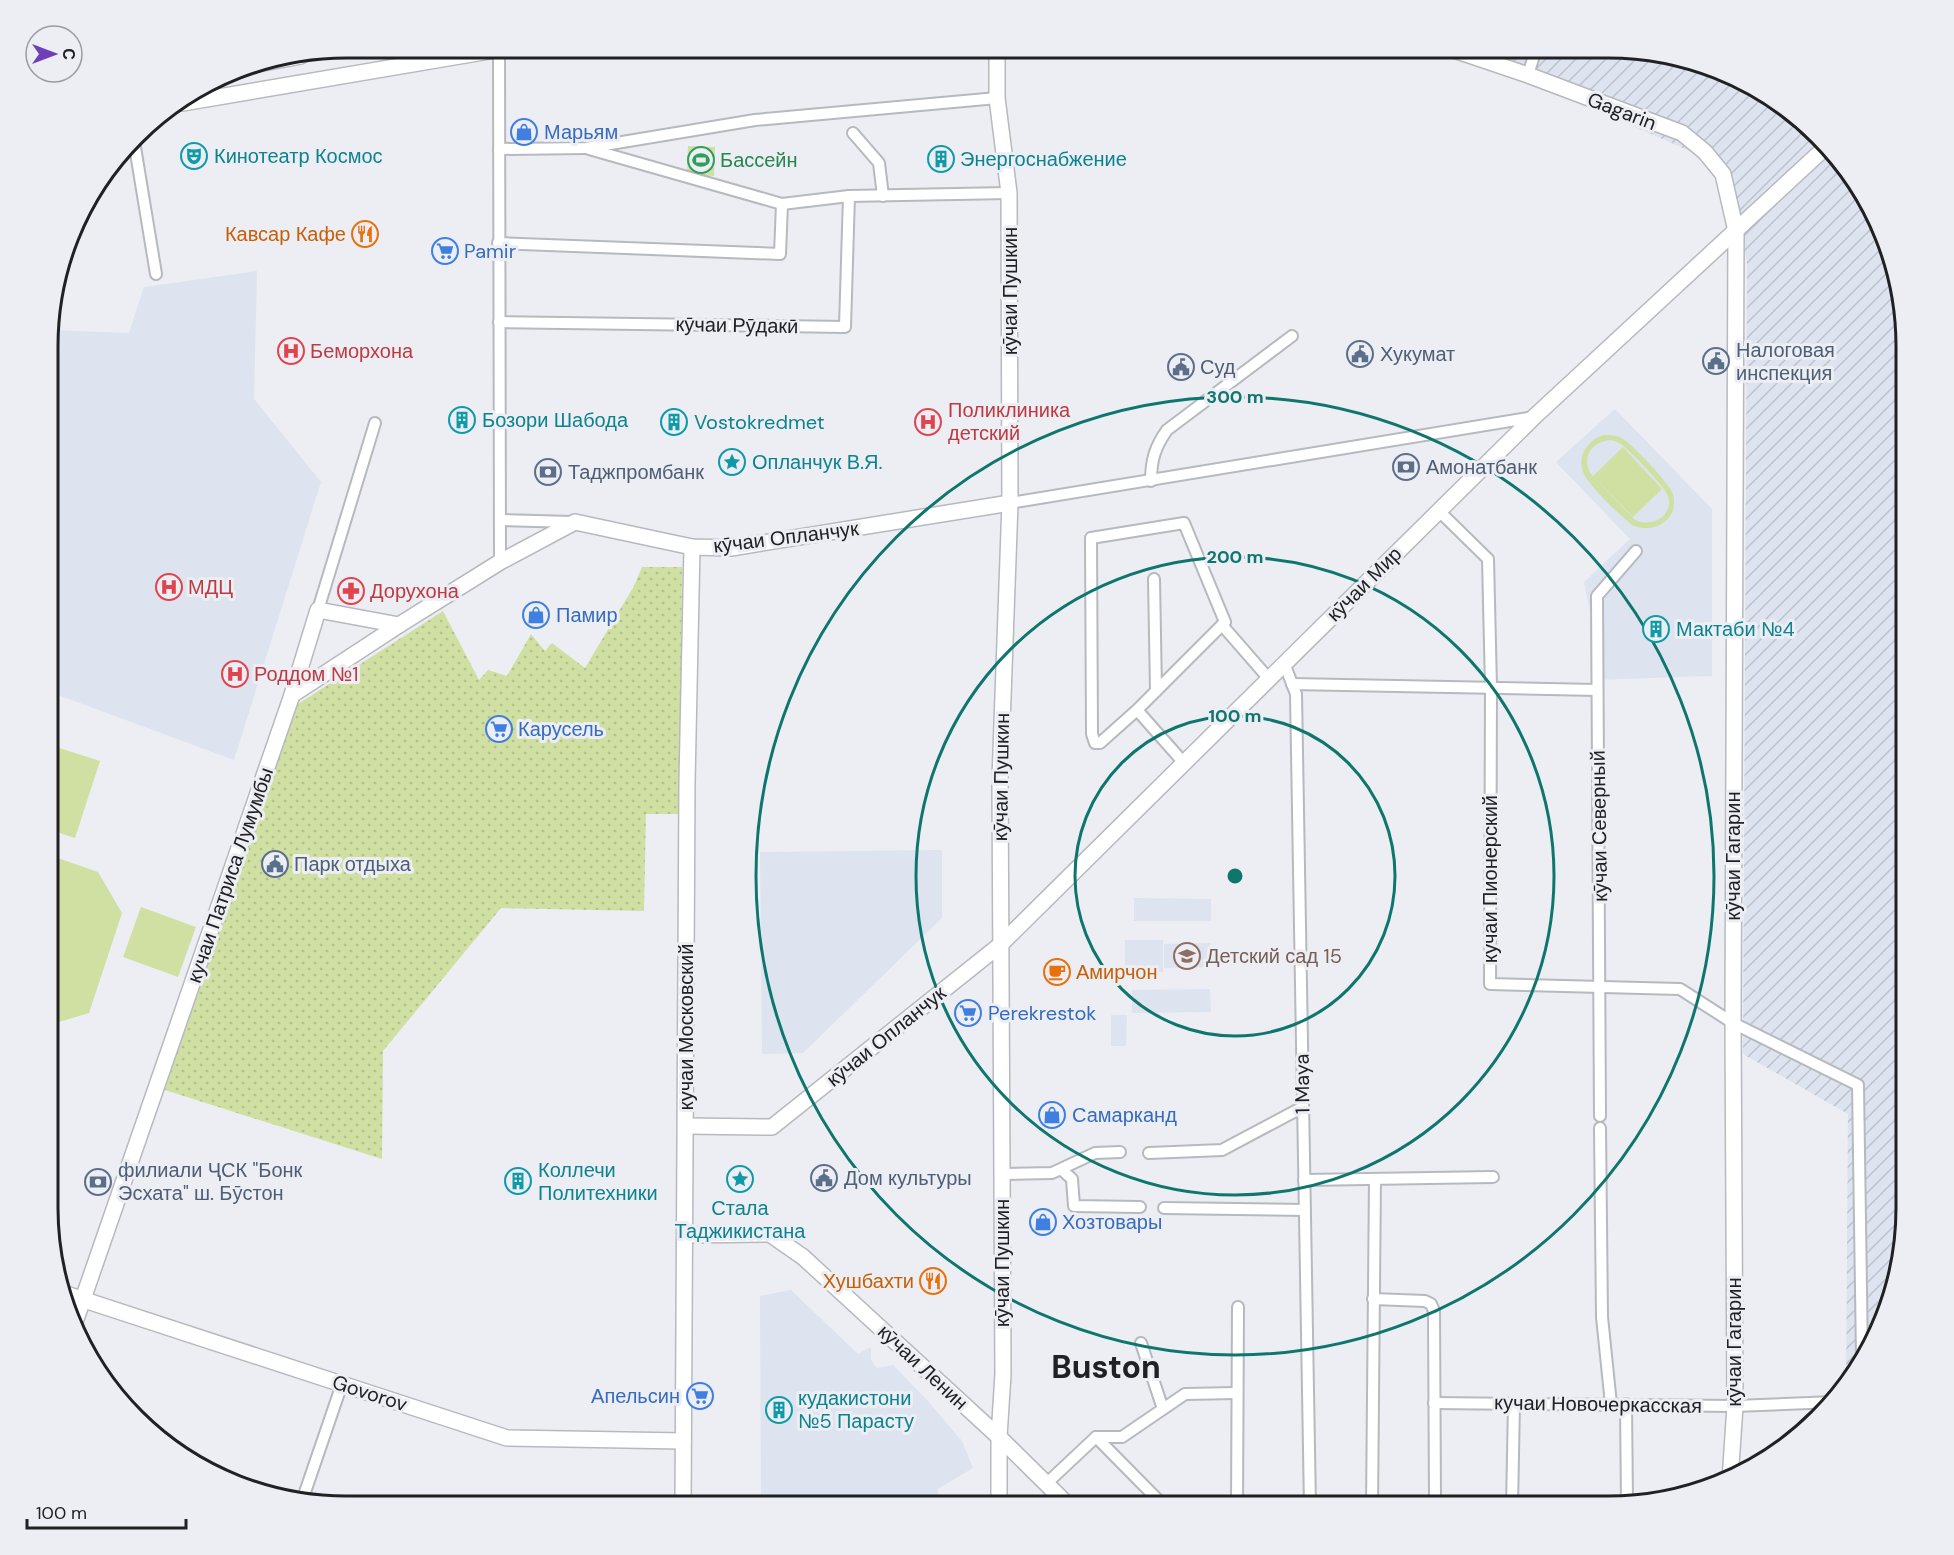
<svg xmlns="http://www.w3.org/2000/svg" width="1954" height="1555" viewBox="0 0 1954 1555" font-family="'DM Sans',sans-serif">
<style>
.built{fill:#dde3ef}
.industrial{fill:url(#industrial-furrows)}
.grass{fill:#d0e0a3;fill-rule:evenodd}
.park{fill:url(#park-dots)}
.lines{fill:none;stroke-linecap:round;stroke-linejoin:round}
.street-casing{stroke:#b6b9be;stroke-width:14}
.secondary-casing{stroke:#b6b9be;stroke-width:18}
.street{stroke:#fff;stroke-width:10}
.secondary{stroke:#fff;stroke-width:15}
.ring{fill:none;stroke:#0f766e;stroke-width:3}
.labels{text-anchor:middle;dominant-baseline:central;stroke-width:6;stroke-linejoin:round;paint-order:stroke}
.street-label{font-size:20px;fill:#202123;stroke:#eceef4}
.shop-label{font-size:20px;fill:#366cbe;stroke:#eceef4;text-anchor:start}
.culture-label{font-size:20px;fill:#0d838f;stroke:#eceef4;text-anchor:start}
.leisure-label{font-size:20px;fill:#27864d;stroke:#eceef4;text-anchor:start}
.food-label{font-size:20px;fill:#c56008;stroke:#eceef4;text-anchor:end}
.service-label{font-size:20px;fill:#4e5e75;stroke:#eceef4;text-anchor:start}
.health-label{font-size:20px;fill:#be3a42;stroke:#eceef4;text-anchor:start}
.education-label{font-size:20px;fill:#785e54;stroke:#eceef4;text-anchor:start}
.town-label{font-size:32px;font-weight:bold;fill:#202123;stroke:#eceef4}
.rim{fill:none;stroke:#202123;stroke-width:3}
.centre{fill:#0f766e;stroke:#eceef4;stroke-width:3}
.ring-label{font-size:18px;text-anchor:middle;font-weight:bold;fill:#0f766e;stroke:#eceef4;stroke-width:6;stroke-linejoin:round;paint-order:stroke}
</style>
<defs>
<pattern id="industrial-furrows" width="10" height="10" patternUnits="userSpaceOnUse" patternTransform="scale(1.5)"><rect width="10" height="10" fill="#dde3ef"/><path d="M-1 1l2-2M0 10L10 0M9 11l2-2" fill="none" stroke="#bdc2cd"/></pattern>
<pattern id="park-dots" width="8" height="8" patternUnits="userSpaceOnUse" patternTransform="scale(1.5)"><rect width="8" height="8" fill="#d0e0a3"/><path d="M2 2h.1M6 6h.1" fill="none" stroke="#b2c08c" stroke-width="1.8" stroke-linecap="round"/></pattern>
</defs>
<rect width="100%" height="100%" fill="#eceef4"/>
<!-- built -->
<g class="built">
<path d="M 257,271 L 254,399 L 321,482 L 234,760 L 50,692 L 51,330 L 129,333 L 144,287 Z"/>
<path d="M 1615,409 L 1712,509 L 1712,676 L 1592,680 L 1590,611 L 1584,582 L 1630,539 L 1556,462 Z"/>
<path d="M 942,850 L 942,918 L 803,1053 L 762,1054 L 760,852 Z"/>
<path d="M 1134,898 L 1211,899 L 1211,921 L 1134,921 Z"/>
<rect x="1125" y="940" width="38" height="32"/>
<path d="M 1210,943 L 1210,967 L 1164,968 L 1164,944 Z"/>
<path d="M 1210,989 L 1211,1012 L 1132,1013 L 1132,990 Z"/>
<path d="M 1111,1015 L 1127,1015 L 1126,1046 L 1111,1046 Z"/>
<path d="M 791,1290 L 858,1354 L 871,1347 L 871,1360 L 877,1368 L 893,1365 L 926,1399 L 962,1441 L 973,1468 L 938,1489 L 939,1507 L 761,1507 L 760,1296 Z"/>
</g>
<!-- industrial -->
<path class="industrial" d="M 1430,49 L 1627,49 L 1722,71 L 1805,122 L 1845,165 L 1883,232 L 1906,346 L 1905,1229 L 1883,1323 L 1846,1383 L 1848,1114 L 1743,1054 L 1747,263 L 1733,185 L 1690,151 L 1561,95 Z"/>
<!-- grass -->
<g class="grass">
<path d="M 688,146 L 715,147 L 714,176 L 687,175 Z"/>
<path d="M 1604,435 C 1611,435 1617,435 1623,439 C 1632,444 1670,484 1673,494 C 1680,520 1653,535 1632,525 C 1619,514 1593,490 1585,476 C 1575,458 1587,440 1604,435 ZM 1610,440 C 1614,441 1616,441 1619,443 C 1628,448 1665,487 1668,496 C 1674,516 1652,528 1635,520 L 1590,473 C 1582,456 1592,442 1610,440 Z"/>
<path d="M 1623,447 L 1662,489 L 1633,517 L 1593,476 Z"/>
<path d="M 50,745 L 100,761 L 75,838 L 50,830 Z"/>
<path d="M 49,855 L 98,872 L 122,913 L 89,1013 L 49,1025 Z"/>
<path d="M 141,907 L 196,927 L 178,977 L 123,957 Z"/>
</g>
<!-- park -->
<path class="park" d="M 642,567 L 682,567 L 680,814 L 646,814 L 644,911 L 501,908 L 383,1051 L 382,1159 L 165,1090 L 287,711 L 443,611 L 479,680 L 488,670 L 507,676 L 531,634 L 545,651 L 552,643 L 585,668 L 634,586 Z"/>
<g class="lines">
<defs>
<g id="street">
<path d="M 499,49 L 500,562"/>
<path d="M 1528,75 L 1536,49"/>
<path d="M 853,133 L 879,163 L 883,196"/>
<path d="M 134,141 L 156,274"/>
<path d="M 499,149 L 586,148 L 755,120 L 997,98"/>
<path d="M 589,149 L 782,204 L 849,196 L 1009,193"/>
<path d="M 498,243 L 780,254 L 782,204"/>
<path d="M 499,322 L 845,327 L 849,196"/>
<path d="M 1151,481 C 1151,460 1155,447 1167,430 L 1292,336"/>
<path d="M 1010,503 L 1534,417"/>
<path d="M 1439,511 L 1488,559 L 1491,688 L 1490,984 L 1680,989 L 1733,1023 L 1858,1085 L 1862,1357"/>
<path d="M 500,520 L 572,522"/>
<path d="M 1154,579 L 1156,691"/>
<path d="M 318,610 L 375,423"/>
<path d="M 1222,625 L 1269,679"/>
<path d="M 1284,663 L 1296,694 L 1310,1507"/>
<path d="M 1292,684 L 1597,690"/>
<path d="M 1137,710 L 1225,622 L 1184,523 L 1091,538 L 1092,734 L 1095,743 L 1100,743 L 1137,710 L 1184,763"/>
<path d="M 1600,1116 L 1597,596 L 1636,551"/>
<path d="M 1600,1128 L 1602,1317 L 1611,1404"/>
<path d="M 1149,1153 L 1222,1150 L 1303,1107"/>
<path d="M 1062,1170 L 1072,1179 L 1074,1206 L 1140,1207"/>
<path d="M 1002,1174 L 1052,1173 L 1095,1153 L 1120,1152"/>
<path d="M 1304,1180 L 1493,1177"/>
<path d="M 1164,1208 L 1305,1210"/>
<path d="M 1373,1299 L 1425,1301 L 1431,1304 L 1434,1311 L 1435,1501"/>
<path d="M 1141,1343 L 1163,1409"/>
<path d="M 1434,1403 L 1735,1406 L 1834,1402"/>
<path d="M 1626,1404 L 1627,1503"/>
<path d="M 1096,1437 L 1165,1507"/>
<path d="M 1047,1483 L 1096,1437 L 1122,1437 L 1185,1394 L 1236,1393"/>
<path d="M 302,1501 L 342,1384"/>
<path d="M 1237,1507 L 1238,1307"/>
<path d="M 1372,1507 L 1375,1179"/>
<path d="M 1512,1507 L 1514,1403"/>
</g>
<g id="secondary">
<path d="M 997,48 L 997,98 L 1009,193 L 1010,503 L 1000,779 L 1003,1374 L 999,1437 L 999,1507"/>
<path d="M 1451,49 L 1528,75 L 1682,133 L 1705,152 L 1723,174 L 1736,231 L 1733,1023 L 1735,1406 L 1730,1480"/>
<path d="M 246,66 L 301,56"/>
<path d="M 183,103 L 507,48"/>
<path d="M 292,695 L 399,625 L 500,562 L 575,522 L 692,547 L 731,548 L 1010,503"/>
<path d="M 686,1126 L 772,1127 L 1000,945 L 1534,417 L 1827,146"/>
<path d="M 685,1235 L 770,1234 L 803,1257 L 999,1437 L 1070,1507"/>
<path d="M 66,1294 L 507,1438 L 683,1441"/>
<path d="M 74,1325 L 292,695 L 318,610 L 399,625"/>
<path d="M 683,1507 L 687,782 L 692,547"/>
</g>
</defs>
<!-- street casing -->
<use href="#street" class="street-casing"/>
<!-- secondary casing -->
<use href="#secondary" class="secondary-casing"/>
<!-- street -->
<use href="#street" class="street"/>
<!-- secondary -->
<use href="#secondary" class="secondary"/>
</g>
<!-- distance rings -->
<g class="ring">
<circle cx="1235" cy="876" r="160"/>
<circle cx="1235" cy="876" r="319"/>
<circle cx="1235" cy="876" r="479"/>
</g>
<!-- icons -->
<defs>
<symbol id="shop-ring" viewBox="-11 -11 22 22"><circle r="9.5" fill="#eceef4" stroke="#3f7fe0" stroke-width="1.5"/><path d="M-5-2.5h2.3a2.7 3.5 0 0 1 5.4 0H5L5.5 6h-11ZM-1.5-2.5h3a1.5 2.3 0 0 0-3 0Z" fill="#3f7fe0"/></symbol>
<symbol id="theatre-ring" viewBox="-11 -11 22 22"><circle r="9.5" fill="#eceef4" stroke="#0f9aa8" stroke-width="1.5"/><path d="M-5-5.5Q0-4 5-5.5V0Q5 5 0 6Q-5 5-5 0ZM-3.3-2.5H-1v1.5H-3.3ZM1-2.5H3.3v1.5H1ZM-2.8 1Q0 5.5 2.8 1Z" fill="#0f9aa8"/></symbol>
<symbol id="building-ring" viewBox="-11 -11 22 22"><circle r="9.5" fill="#eceef4" stroke="#0f9aa8" stroke-width="1.5"/><path d="M-4-6H4V6H1V3H-1V6H-4ZM-2.5-4.3h1.7v1.8h-1.7ZM.8-4.3h1.7v1.8H.8ZM-2.5-1h1.7V.8h-1.7ZM.8-1h1.7V.8H.8Z" fill="#0f9aa8"/></symbol>
<symbol id="stadium-ring" viewBox="-11 -11 22 22"><circle r="9.5" fill="#eceef4" stroke="#2e9e5b" stroke-width="1.5"/><path d="M0-5a6.5 5 0 1 0 0 10a6.5 5 0 1 0 0-10ZM-3.5-1.8h7v3.6h-7Z" fill="#2e9e5b"/></symbol>
<symbol id="restaurant-ring" viewBox="-11 -11 22 22"><circle r="9.5" fill="#eceef4" stroke="#e8710a" stroke-width="1.5"/><path d="M-5-6h1v4h1v-4h1v4h1v-4h1v5L-1.5 .5V6h-2V.5L-5-1ZM5-6V6H3V1.5H1.5Q1.5-4 5-6Z" fill="#e8710a"/></symbol>
<symbol id="supermarket-ring" viewBox="-11 -11 22 22"><circle r="9.5" fill="#eceef4" stroke="#3f7fe0" stroke-width="1.5"/><path d="M-6-5.5h2.5l.6 2H6L4.5 2H-2.5L-4.4-4H-6ZM-1.5 3.2a1.3 1.3 0 1 0 .1 0ZM3 3.2a1.3 1.3 0 1 0 .1 0Z" fill="#3f7fe0"/></symbol>
<symbol id="hospital-ring" viewBox="-11 -11 22 22"><circle r="9.5" fill="#eceef4" stroke="#e0444e" stroke-width="1.5"/><path d="M-5-5h3v3.5h4V-5h3V5h-3V1.5h-4V5h-3Z" fill="#e0444e"/></symbol>
<symbol id="civic-ring" viewBox="-11 -11 22 22"><circle r="9.5" fill="#eceef4" stroke="#5c6f8a" stroke-width="1.5"/><path d="M-.6-6.5H3V-4.5H.6V-3L4-1V1h2V6H-6V1h2V-1L-.6-3ZM-1.2 2.5V6h2.4V2.5Z" fill="#5c6f8a"/></symbol>
<symbol id="sight-ring" viewBox="-11 -11 22 22"><circle r="9.5" fill="#eceef4" stroke="#0f9aa8" stroke-width="1.5"/><path d="M0-6L1.8-2.2L6-1.7L2.9 1.2L3.7 5.4L0 3.3L-3.7 5.4L-2.9 1.2L-6-1.7L-1.8-2.2Z" fill="#0f9aa8"/></symbol>
<symbol id="bank-ring" viewBox="-11 -11 22 22"><circle r="9.5" fill="#eceef4" stroke="#5c6f8a" stroke-width="1.5"/><path d="M-6-4H6V4H-6ZM0-2.3a2.3 2.3 0 1 0 0 4.6a2.3 2.3 0 1 0 0-4.6Z" fill="#5c6f8a"/></symbol>
<symbol id="pharmacy-ring" viewBox="-11 -11 22 22"><circle r="9.5" fill="#eceef4" stroke="#e0444e" stroke-width="1.5"/><path d="M-2-6h4v4h4v4h-4v4h-4v-4h-4v-4h4Z" fill="#e0444e"/></symbol>
<symbol id="school-ring" viewBox="-11 -11 22 22"><circle r="9.5" fill="#eceef4" stroke="#8d6e63" stroke-width="1.5"/><path d="M0-5L7-2L0 1L-7-2ZM-4 1L0 2.5L4 1V4Q0 6-4 4Z" fill="#8d6e63"/></symbol>
<symbol id="cafe-ring" viewBox="-11 -11 22 22"><circle r="9.5" fill="#eceef4" stroke="#e8710a" stroke-width="1.5"/><path d="M-5.5-4.5H6V0H3Q3 3.5 0 3.5H-2.5Q-5.5 3.5-5.5 0ZM3-3.2v2h1.7v-2ZM-6 4.5H4V6H-6Z" fill="#e8710a"/></symbol>
</defs>
<g fill-rule="evenodd">
<use href="#shop-ring" x="509" y="117" width="30" height="30"/>
<use href="#theatre-ring" x="179" y="141" width="30" height="30"/>
<use href="#building-ring" x="926" y="144" width="30" height="30"/>
<use href="#stadium-ring" x="686" y="145" width="30" height="30"/>
<use href="#restaurant-ring" x="350" y="219" width="30" height="30"/>
<use href="#supermarket-ring" x="430" y="236" width="30" height="30"/>
<use href="#hospital-ring" x="276" y="336" width="30" height="30"/>
<use href="#civic-ring" x="1345" y="339" width="30" height="30"/>
<use href="#civic-ring" x="1701" y="346" width="30" height="30"/>
<use href="#civic-ring" x="1166" y="352" width="30" height="30"/>
<use href="#building-ring" x="447" y="405" width="30" height="30"/>
<use href="#building-ring" x="659" y="407" width="30" height="30"/>
<use href="#hospital-ring" x="913" y="407" width="30" height="30"/>
<use href="#sight-ring" x="717" y="447" width="30" height="30"/>
<use href="#bank-ring" x="1391" y="452" width="30" height="30"/>
<use href="#bank-ring" x="533" y="457" width="30" height="30"/>
<use href="#hospital-ring" x="154" y="572" width="30" height="30"/>
<use href="#pharmacy-ring" x="336" y="576" width="30" height="30"/>
<use href="#shop-ring" x="521" y="600" width="30" height="30"/>
<use href="#building-ring" x="1641" y="614" width="30" height="30"/>
<use href="#hospital-ring" x="220" y="659" width="30" height="30"/>
<use href="#supermarket-ring" x="484" y="714" width="30" height="30"/>
<use href="#civic-ring" x="260" y="849" width="30" height="30"/>
<use href="#school-ring" x="1172" y="941" width="30" height="30"/>
<use href="#cafe-ring" x="1042" y="957" width="30" height="30"/>
<use href="#supermarket-ring" x="953" y="998" width="30" height="30"/>
<use href="#shop-ring" x="1037" y="1100" width="30" height="30"/>
<use href="#civic-ring" x="809" y="1163" width="30" height="30"/>
<use href="#sight-ring" x="725" y="1164" width="30" height="30"/>
<use href="#building-ring" x="503" y="1166" width="30" height="30"/>
<use href="#bank-ring" x="83" y="1167" width="30" height="30"/>
<use href="#shop-ring" x="1028" y="1207" width="30" height="30"/>
<use href="#restaurant-ring" x="918" y="1266" width="30" height="30"/>
<use href="#supermarket-ring" x="685" y="1381" width="30" height="30"/>
<use href="#building-ring" x="764" y="1395" width="30" height="30"/>
</g>
<g class="labels">
<!-- street labels -->
<g class="street-label">
<text transform="translate(1622 111) rotate(21)">Gagarin</text>
<text transform="translate(1010 291) rotate(-90)">кӯчаи Пушкин</text>
<text transform="translate(737 325) rotate(1)">кӯчаи Рӯдакӣ</text>
<text transform="translate(786 537) rotate(-7)">кӯчаи Опланчук</text>
<text transform="translate(1364 584) rotate(-45)">кӯчаи Мир</text>
<text transform="translate(1001 777) rotate(-89)">кӯчаи Пушкин</text>
<text transform="translate(1599 826) rotate(-91)">кӯчаи Северный</text>
<text transform="translate(1733 856) rotate(-90)">кӯчаи Гагарин</text>
<text transform="translate(230 875) rotate(-71)">кучаи Патриса Лумумбы</text>
<text transform="translate(1490 879) rotate(-90)">кучаи Пионерский</text>
<text transform="translate(686 1027) rotate(-90)">кучаи Московский</text>
<text transform="translate(886 1036) rotate(-39)">кӯчаи Опланчук</text>
<text transform="translate(1302 1084) rotate(-91)">1 Maya</text>
<text transform="translate(1002 1263) rotate(-90)">кӯчаи Пушкин</text>
<text transform="translate(1734 1342) rotate(-90)">кӯчаи Гагарин</text>
<text transform="translate(923 1367) rotate(43)">кӯчаи Ленин</text>
<text transform="translate(370 1393) rotate(18)">Govorov</text>
<text transform="translate(1598 1404) rotate(1)">кучаи Новочеркасская</text>
</g>
<!-- shop labels -->
<g class="shop-label">
<text x="544" y="132">Марьям</text>
<text x="464" y="251">Pamir</text>
<text x="556" y="615">Памир</text>
<text x="518" y="729">Карусель</text>
<text x="988" y="1013">Perekrestok</text>
<text x="1072" y="1115">Самарканд</text>
<text x="1062" y="1222">Хозтовары</text>
<text x="680" y="1396" text-anchor="end">Апельсин</text>
</g>
<!-- culture labels -->
<g class="culture-label">
<text x="214" y="156">Кинотеатр Космос</text>
<text x="960" y="159">Энергоснабжение</text>
<text x="482" y="420">Бозори Шабода</text>
<text x="694" y="422">Vostokredmet</text>
<text x="752" y="462">Опланчук В.Я.</text>
<text x="1676" y="629">Мактаби №4</text>
<text x="538" y="1170">Коллечи<tspan x="538" dy="23">Политехники</tspan></text>
<text x="740" y="1208" text-anchor="middle">Стала<tspan x="740" dy="23">Таджикистана</tspan></text>
<text x="798" y="1398">кудакистони<tspan x="798" dy="23">№5 Парасту</tspan></text>
</g>
<!-- leisure labels -->
<g class="leisure-label">
<text x="720" y="160">Бассейн</text>
</g>
<!-- food labels -->
<g class="food-label">
<text x="346" y="234">Кавсар Кафе</text>
<text x="1076" y="972" text-anchor="start">Амирчон</text>
<text x="914" y="1281">Хушбахти</text>
</g>
<!-- service labels -->
<g class="service-label">
<text x="1736" y="350">Налоговая<tspan x="1736" dy="23">инспекция</tspan></text>
<text x="1380" y="354">Хукумат</text>
<text x="1200" y="367">Суд</text>
<text x="1426" y="467">Амонатбанк</text>
<text x="568" y="472">Таджпромбанк</text>
<text x="294" y="864">Парк отдыха</text>
<text x="118" y="1170">филиали ҶСК "Бонк<tspan x="118" dy="23">Эсхата" ш. Бӯстон</tspan></text>
<text x="844" y="1178">Дом культуры</text>
</g>
<!-- health labels -->
<g class="health-label">
<text x="310" y="351">Беморхона</text>
<text x="948" y="410">Поликлиника<tspan x="948" dy="23">детский</tspan></text>
<text x="188" y="587">МДЦ</text>
<text x="370" y="591">Дорухона</text>
<text x="254" y="674">Роддом №1</text>
</g>
<!-- education labels -->
<g class="education-label">
<text x="1206" y="956">Детский сад 15</text>
</g>
<!-- town labels -->
<g class="town-label">
<text x="1106" y="1367">Buston</text>
</g>
</g>
<!-- crop -->
<path d="M0 0H1954V1555H0ZM346 58H1608A288 288 0 0 1 1896 346V1208A288 288 0 0 1 1608 1496H346A288 288 0 0 1 58 1208V346A288 288 0 0 1 346 58Z" fill="#eceef4" fill-rule="evenodd"/>
<path class="rim" d="M346 58H1608A288 288 0 0 1 1896 346V1208A288 288 0 0 1 1608 1496H346A288 288 0 0 1 58 1208V346A288 288 0 0 1 346 58Z"/>
<circle cx="1235" cy="876" r="9" class="centre"/>
<g class="ring-label">
<text x="1235" y="403">300 m</text>
<text x="1235" y="563">200 m</text>
<text x="1235" y="722">100 m</text>
</g>
<!-- north arrow -->
<g transform="translate(54 54) rotate(90)"><circle r="28" fill="#eceef4" stroke="#9a9ca0" stroke-width="1.5"/>
<path d="M0-4.5L10 22L0 15L-10 22Z" fill="#6e3fb7"/>
<text y="-9" font-size="16" font-weight="bold" text-anchor="middle" fill="#202123">С</text>
</g>
<!-- scale -->
<path d="M27 1519v9h159v-9" fill="none" stroke="#202123" stroke-width="3"/>
<text x="36" y="1519" font-size="18" fill="#202123" stroke="#eceef4" stroke-width="4.5" paint-order="stroke">100 m</text>
</svg>
